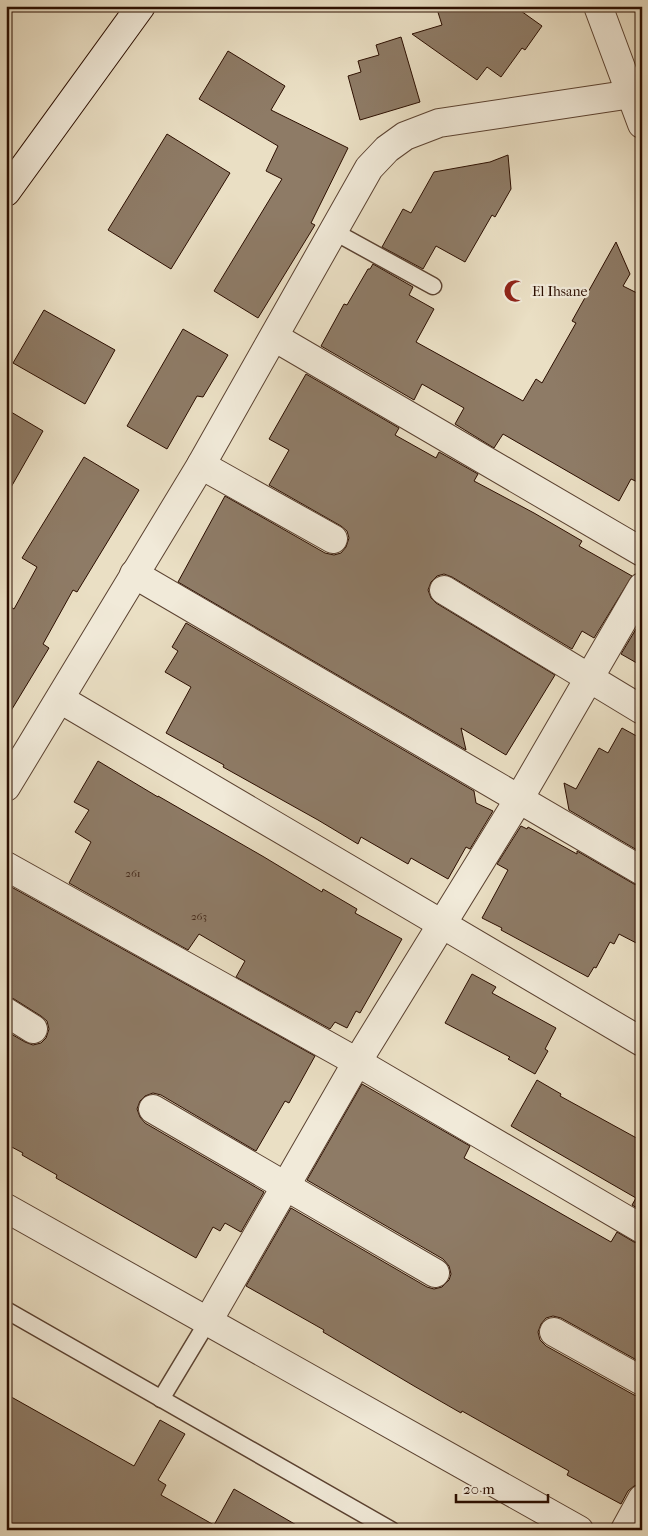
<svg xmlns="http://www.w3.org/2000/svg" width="648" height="1536" viewBox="0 0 648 1536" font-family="'IM FELL French Canon',serif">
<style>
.building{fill:#8e7b66;stroke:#2b0e00}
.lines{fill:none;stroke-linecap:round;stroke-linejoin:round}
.service-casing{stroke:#5b4231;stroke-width:19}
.minor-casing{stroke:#5b4231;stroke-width:30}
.secondary-casing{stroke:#2b0e00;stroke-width:30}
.service{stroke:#f1ead9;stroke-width:16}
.minor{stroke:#f1ead9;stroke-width:28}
.secondary{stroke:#f1ead9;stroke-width:28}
.labels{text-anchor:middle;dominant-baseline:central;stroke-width:4.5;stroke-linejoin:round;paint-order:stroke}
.number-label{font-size:11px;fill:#44291a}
.poi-label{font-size:14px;fill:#2b0e00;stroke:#f1ead9;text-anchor:start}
</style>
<rect width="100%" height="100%" fill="#eadfc4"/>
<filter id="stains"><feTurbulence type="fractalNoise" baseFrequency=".004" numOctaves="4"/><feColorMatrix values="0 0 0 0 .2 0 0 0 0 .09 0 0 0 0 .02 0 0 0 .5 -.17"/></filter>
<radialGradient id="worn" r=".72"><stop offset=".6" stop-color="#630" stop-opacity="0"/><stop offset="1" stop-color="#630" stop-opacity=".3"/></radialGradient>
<!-- building -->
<g class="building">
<path d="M 436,6 L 514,6 L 542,26 L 525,50 L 522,48 L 501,77 L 487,67 L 477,80 L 412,34 L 442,25 Z"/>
<path d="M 401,37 L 420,102 L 360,120 L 348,76 L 361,72 L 358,61 L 379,55 L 376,45 Z"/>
<path d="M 228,51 L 285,86 L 271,110 L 348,148 L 311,223 L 315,225 L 258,318 L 214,291 L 282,179 L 266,171 L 278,146 L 199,99 Z"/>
<path d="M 167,134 L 230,173 L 171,269 L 108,230 Z"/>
<path d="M 508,155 L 511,189 L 495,217 L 492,215 L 465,262 L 436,246 L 423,269 L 382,247 L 403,209 L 411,213 L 434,172 L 490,162 Z"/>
<path d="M 616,242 L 630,274 L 623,286 L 639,294 L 642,301 L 642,484 L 631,479 L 619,501 L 503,434 L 494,448 L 455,424 L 464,408 L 422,384 L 414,400 L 321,346 L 344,304 L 347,305 L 368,269 L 370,269 L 373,264 L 413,287 L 409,295 L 434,309 L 416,342 L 523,401 L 536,379 L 542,383 L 576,323 L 572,321 Z"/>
<path d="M 44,310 L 115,350 L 85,404 L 13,363 Z"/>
<path d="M 183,329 L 228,355 L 203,397 L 197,396 L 167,449 L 127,426 Z"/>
<path d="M 306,374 L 399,428 L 395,435 L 436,458 L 439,452 L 478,474 L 474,481 L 534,513 L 582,541 L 579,546 L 632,576 L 594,638 L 582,631 L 572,649 L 452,577 L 444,574 L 437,576 L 431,582 L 428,590 L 431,598 L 436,603 L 555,675 L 506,755 L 461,728 L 466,750 L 178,582 L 225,496 L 325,553 L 334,555 L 341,553 L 346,547 L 349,538 L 347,531 L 341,526 L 269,485 L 289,450 L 269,439 Z"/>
<path d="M 6,409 L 43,431 L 6,496 Z"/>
<path d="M 84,457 L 139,490 L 77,592 L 73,590 L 43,644 L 49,648 L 6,719 L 6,604 L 14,609 L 37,567 L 22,558 Z"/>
<path d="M 642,619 L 642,666 L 621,654 Z"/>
<path d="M 186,623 L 474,791 L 476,803 L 493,811 L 470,849 L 466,847 L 448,879 L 411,858 L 408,864 L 361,837 L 358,844 L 318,820 L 223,767 L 224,765 L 166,733 L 191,687 L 165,672 L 178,651 L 172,647 Z"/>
<path d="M 622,728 L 642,739 L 642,853 L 569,810 L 564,783 L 576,789 L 599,748 L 608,753 Z"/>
<path d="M 98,761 L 158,797 L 158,796 L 264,857 L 322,892 L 323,889 L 357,909 L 355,913 L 402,939 L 360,1013 L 356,1011 L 347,1028 L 335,1022 L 330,1029 L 236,977 L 245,961 L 199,934 L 188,950 L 69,883 L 91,842 L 75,832 L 89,810 L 74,802 Z"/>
<path d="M 521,826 L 527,829 L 528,827 L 577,854 L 577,851 L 634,884 L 642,887 L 642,946 L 619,934 L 614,944 L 610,942 L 596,968 L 594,967 L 588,977 L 501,930 L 502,928 L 482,918 L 508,870 L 497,864 Z"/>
<path d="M 6,884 L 315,1056 L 289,1103 L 285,1101 L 256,1151 L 161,1095 L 153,1093 L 145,1096 L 140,1101 L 137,1109 L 140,1117 L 145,1123 L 264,1192 L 241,1232 L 225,1223 L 220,1231 L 213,1227 L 196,1258 L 56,1178 L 57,1175 L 22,1155 L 23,1153 L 6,1144 L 6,1031 L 25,1042 L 33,1045 L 41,1043 L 46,1038 L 49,1029 L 47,1021 L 41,1016 L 14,999 L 6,996 Z"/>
<path d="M 472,974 L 496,987 L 492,993 L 556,1028 L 545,1049 L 548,1051 L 535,1074 L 508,1059 L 510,1057 L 445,1023 Z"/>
<path d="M 537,1080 L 561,1094 L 560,1096 L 642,1141 L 642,1211 L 632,1205 L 636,1198 L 511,1126 Z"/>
<path d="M 362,1084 L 470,1146 L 464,1158 L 567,1217 L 611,1242 L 617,1232 L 634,1242 L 642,1245 L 642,1363 L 561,1318 L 553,1316 L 546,1318 L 541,1324 L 538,1332 L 540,1340 L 546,1346 L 634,1395 L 642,1397 L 642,1483 L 634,1486 L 628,1491 L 621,1504 L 567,1475 L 569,1471 L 517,1442 L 462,1411 L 461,1413 L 414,1386 L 323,1332 L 324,1330 L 246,1286 L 291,1208 L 427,1287 L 434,1289 L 442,1287 L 449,1280 L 451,1274 L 449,1266 L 443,1259 L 307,1180 Z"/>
<path d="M 6,1394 L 134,1466 L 160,1420 L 185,1434 L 158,1480 L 166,1485 L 161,1495 L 214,1525 L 234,1489 L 305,1530 L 6,1530 Z"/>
</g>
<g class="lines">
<defs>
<g id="service">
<path d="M 333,231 L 433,286"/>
<path d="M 6,1310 L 391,1530"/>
<path d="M 161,1399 L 208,1321"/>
</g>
<g id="minor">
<path d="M 598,6 L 642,124"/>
<path d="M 274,337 L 642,552"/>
<path d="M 201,465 L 333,539"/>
<path d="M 134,574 L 642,871"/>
<path d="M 444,590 L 642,710"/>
<path d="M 60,699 L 642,1042"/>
<path d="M 6,787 L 201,465 L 369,168 L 387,149 L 405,136 L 439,123 L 632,94 L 642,91"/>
<path d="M 6,866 L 357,1062 L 642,1229"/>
<path d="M 6,1012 L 33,1029"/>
<path d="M 153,1109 L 435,1273"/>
<path d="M 6,1208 L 579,1530"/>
<path d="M 208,1321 L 357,1062 L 519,799 L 642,587"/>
<path d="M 554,1332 L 642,1381"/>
<path d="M 625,1530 L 642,1499"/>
</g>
<path id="secondary" d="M 6,192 L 141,6"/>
</defs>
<!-- service casing -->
<use href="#service" class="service-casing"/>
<!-- minor casing -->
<use href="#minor" class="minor-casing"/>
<!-- secondary casing -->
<use href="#secondary" class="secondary-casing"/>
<!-- service -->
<use href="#service" class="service"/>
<!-- minor -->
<use href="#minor" class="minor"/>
<!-- secondary -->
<use href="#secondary" class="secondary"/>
</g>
<!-- icons -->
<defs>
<symbol id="mosque-bare" viewBox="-9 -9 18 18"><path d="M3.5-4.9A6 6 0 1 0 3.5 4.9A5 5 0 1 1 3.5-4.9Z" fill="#8f2418" stroke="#f1ead9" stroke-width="2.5" paint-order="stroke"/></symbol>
</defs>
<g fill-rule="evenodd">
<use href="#mosque-bare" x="499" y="275" width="32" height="32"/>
</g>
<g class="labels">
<!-- number labels -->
<g class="number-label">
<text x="133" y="873">261</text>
<text x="199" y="916">263</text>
</g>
<!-- poi labels -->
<g class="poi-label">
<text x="532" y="291">El Ihsane</text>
</g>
</g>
<!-- margin -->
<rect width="648" height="1536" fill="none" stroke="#eadfc4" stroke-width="25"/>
<rect x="8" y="8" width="633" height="1521" fill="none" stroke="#2b0e00" stroke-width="2.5"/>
<rect x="12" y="12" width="623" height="1511" fill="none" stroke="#2b0e00"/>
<!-- scale -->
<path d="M456 1494v8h92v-8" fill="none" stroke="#2b0e00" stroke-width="2.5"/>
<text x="463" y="1494" font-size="15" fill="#2b0e00" stroke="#f1ead9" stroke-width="4" paint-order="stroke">20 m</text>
<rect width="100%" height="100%" filter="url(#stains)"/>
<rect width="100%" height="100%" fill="url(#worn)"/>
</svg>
